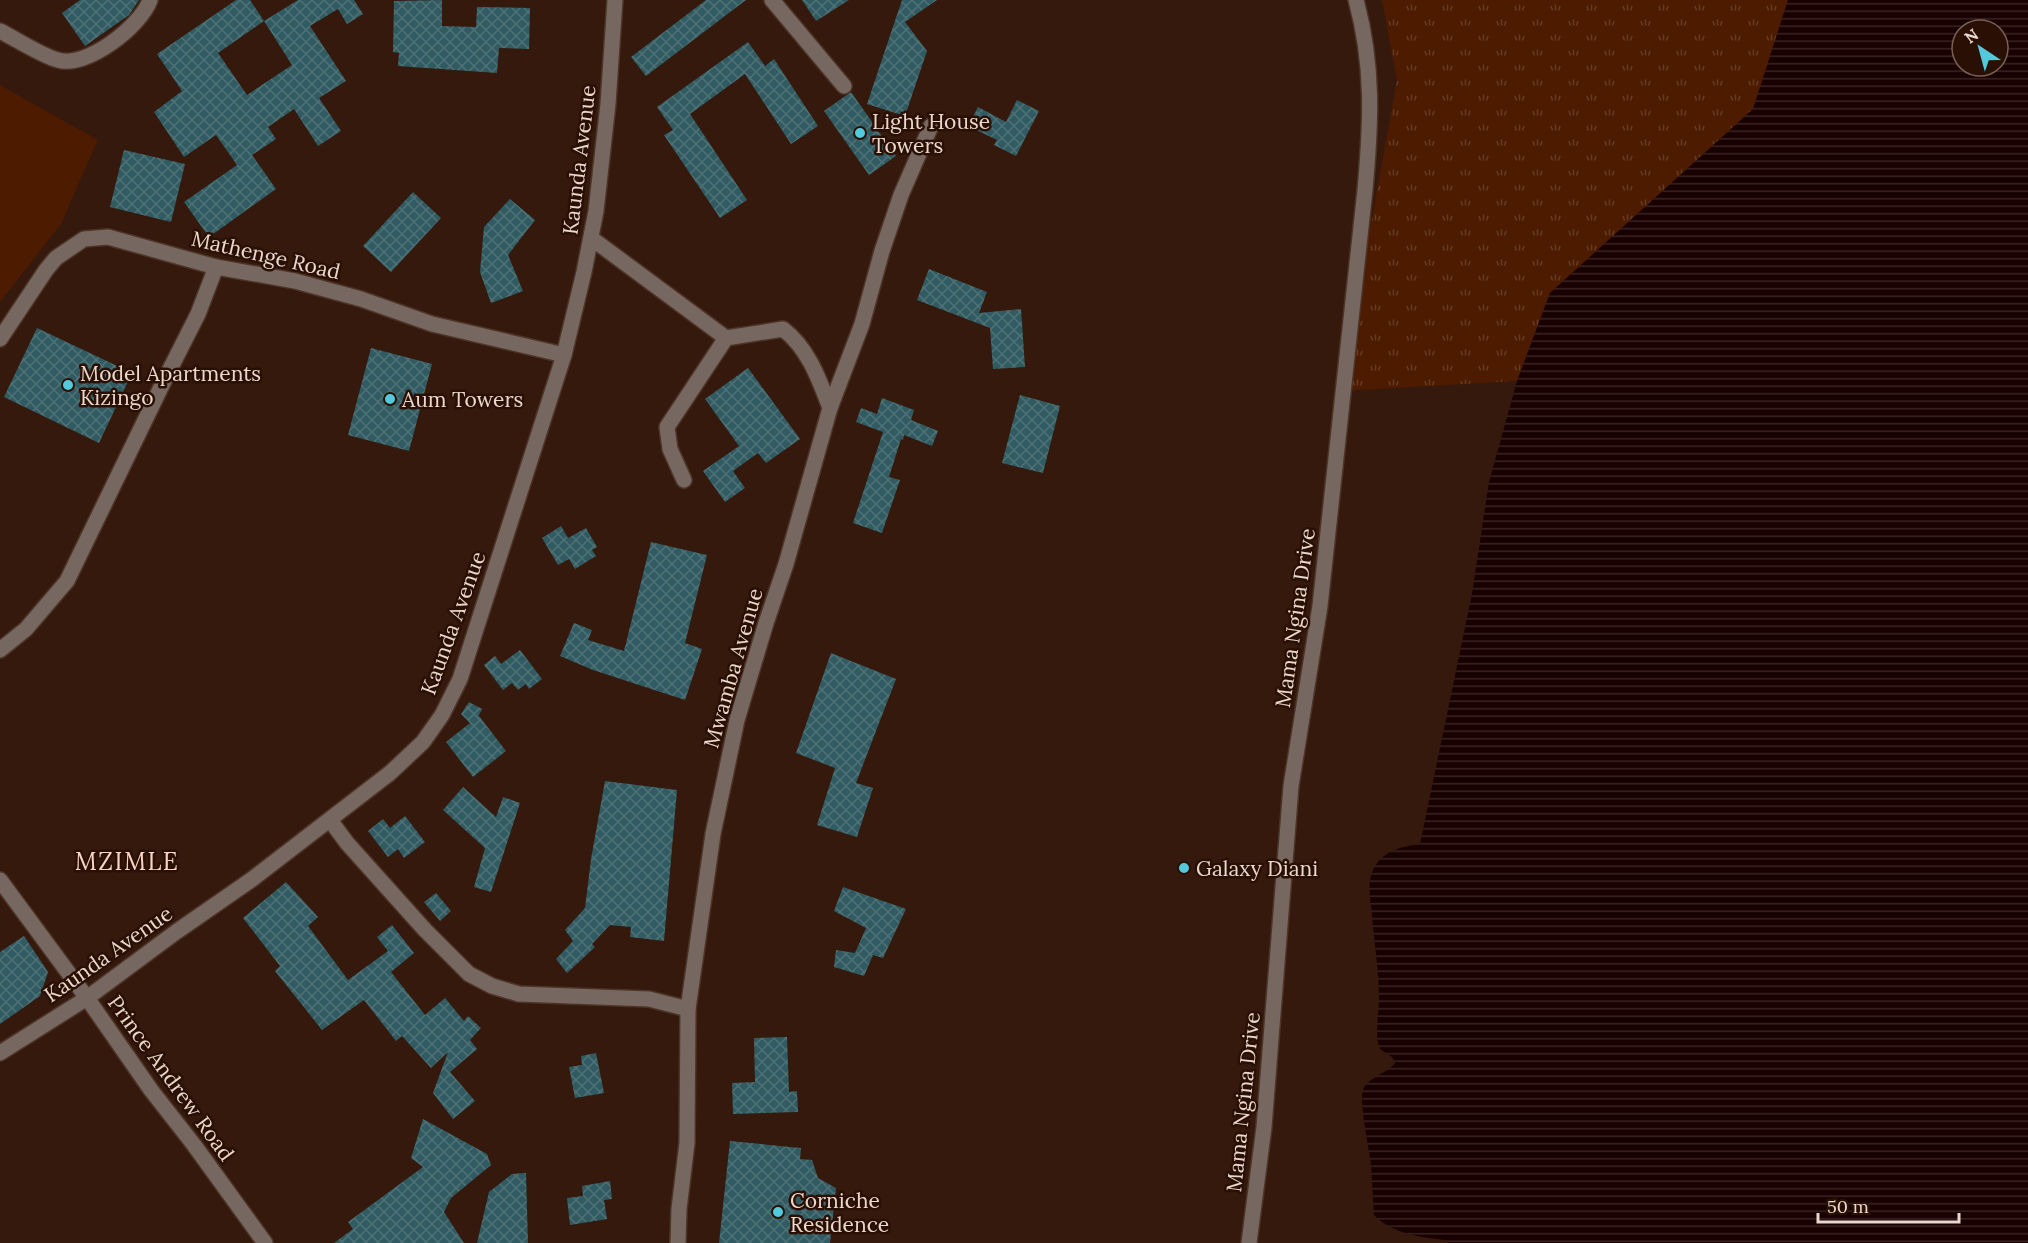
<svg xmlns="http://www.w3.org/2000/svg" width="2028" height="1243" viewBox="0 0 2028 1243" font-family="Lora,serif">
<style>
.grass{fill:url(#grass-tufts)}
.pitch{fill:#4c1b00}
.water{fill:url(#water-rules);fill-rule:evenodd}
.building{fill:url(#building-cross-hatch);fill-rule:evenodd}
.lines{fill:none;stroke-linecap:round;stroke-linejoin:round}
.minor-casing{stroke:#4d3427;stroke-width:18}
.minor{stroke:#766760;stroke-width:15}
.poi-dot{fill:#53cadc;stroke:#2a1004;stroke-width:2}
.labels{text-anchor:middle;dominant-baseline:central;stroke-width:5;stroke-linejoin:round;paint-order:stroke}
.poi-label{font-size:21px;fill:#ead7ce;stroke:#2a1004;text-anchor:start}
.street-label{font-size:21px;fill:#ead7ce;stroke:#2a1004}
.quarter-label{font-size:24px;letter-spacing:1.5px;fill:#f9d4c3;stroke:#2a1004}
</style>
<defs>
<pattern id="grass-tufts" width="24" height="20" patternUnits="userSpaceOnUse" patternTransform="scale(1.5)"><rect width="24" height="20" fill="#4c1b00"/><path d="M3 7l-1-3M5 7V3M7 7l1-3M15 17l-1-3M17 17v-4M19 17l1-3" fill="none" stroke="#663b24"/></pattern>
<pattern id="water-rules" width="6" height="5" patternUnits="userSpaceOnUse" patternTransform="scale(1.5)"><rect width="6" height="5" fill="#190000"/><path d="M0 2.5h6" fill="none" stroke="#3b2424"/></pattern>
<pattern id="building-cross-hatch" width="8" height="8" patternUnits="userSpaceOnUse" patternTransform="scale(1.5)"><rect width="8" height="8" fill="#315b62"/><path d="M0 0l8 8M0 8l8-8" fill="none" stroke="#4f7277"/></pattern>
</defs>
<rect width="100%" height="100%" fill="#34190c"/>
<!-- grass -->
<path class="grass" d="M 1382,0 L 1788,0 L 1753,109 L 1550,293 L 1517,381 L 1341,391 L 1397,80 Z"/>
<!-- pitch -->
<path class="pitch" d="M 0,85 L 98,140 L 61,224 L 0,302 Z"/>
<!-- water -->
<path class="water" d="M 1788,0 L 2028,0 L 2028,1243 L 1448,1243 L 1445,1240 C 1419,1237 1393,1234 1374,1215 C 1373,1198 1372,1181 1371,1164 C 1369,1148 1359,1102 1363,1090 C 1368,1077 1387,1074 1395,1063 L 1392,1057 L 1380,1049 C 1374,1037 1379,1013 1379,999 C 1379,971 1374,943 1372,915 C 1371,902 1367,886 1372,873 C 1380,851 1400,847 1420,844 L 1472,594 L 1489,482 L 1517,381 L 1550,293 L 1753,109 ZM 1962,30 L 1998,30 L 1998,66 L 1962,66 Z"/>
<!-- building -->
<g class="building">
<path d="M 80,0 L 139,0 L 129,15 L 85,46 L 62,13 Z"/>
<path d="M 236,0 L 250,0 L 264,21 L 298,0 L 354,0 L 363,14 L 347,24 L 338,9 L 310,26 L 346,81 L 319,98 L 341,131 L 318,146 L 294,109 L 268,127 L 276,139 L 252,155 L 276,189 L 209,237 L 184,202 L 237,165 L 216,135 L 184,157 L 154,112 L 182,91 L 157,54 ZM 264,21 L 292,65 L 247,95 L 218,53 Z"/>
<path d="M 442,0 L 442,26 L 476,27 L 477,7 L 530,8 L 529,49 L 499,48 L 497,73 L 398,66 L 399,53 L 393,52 L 394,1 Z"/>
<path d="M 706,0 L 746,0 L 646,76 L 631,57 Z"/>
<path d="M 802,0 L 849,0 L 816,21 Z"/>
<path d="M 902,0 L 937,0 L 905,22 L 927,51 L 905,116 L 867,104 Z"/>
<path d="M 748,42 L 765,66 L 774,59 L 818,126 L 791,144 L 745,74 L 690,114 L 747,200 L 720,218 L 664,135 L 673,130 L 657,107 Z"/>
<path d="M 851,92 L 896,156 L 869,175 L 824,111 Z"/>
<path d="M 1017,100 L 1039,111 L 1016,156 L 994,145 L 997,140 L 968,126 L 978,107 L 1006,122 Z"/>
<path d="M 124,150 L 185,164 L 171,222 L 110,207 Z"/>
<path d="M 413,192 L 441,218 L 391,272 L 363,246 Z"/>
<path d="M 510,199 L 535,220 L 508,255 L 523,291 L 491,303 L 480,272 L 484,227 Z"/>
<path d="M 929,269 L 987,292 L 979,313 L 1021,309 L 1025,367 L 993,369 L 990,328 L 917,300 Z"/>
<path d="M 37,328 L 132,373 L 99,443 L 4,397 Z"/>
<path d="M 371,348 L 432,364 L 409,451 L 348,435 Z"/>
<path d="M 748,368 L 800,439 L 766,463 L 758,453 L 733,471 L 745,488 L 725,502 L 703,471 L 739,446 L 705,399 Z"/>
<path d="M 1020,395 L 1060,406 L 1043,473 L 1002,463 Z"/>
<path d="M 882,398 L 914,410 L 911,420 L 938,431 L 932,446 L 904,435 L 903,440 L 901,439 L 889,477 L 900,480 L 882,533 L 853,523 L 883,432 L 856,422 L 861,408 L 877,414 Z"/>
<path d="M 561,526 L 568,538 L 586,528 L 597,547 L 592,550 L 596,556 L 575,569 L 569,559 L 558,565 L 542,538 Z"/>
<path d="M 651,542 L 707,555 L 685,643 L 702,649 L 685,700 L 593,670 L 560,656 L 574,623 L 592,630 L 588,640 L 624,651 Z"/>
<path d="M 520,650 L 542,679 L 529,689 L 526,684 L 518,690 L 512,683 L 503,690 L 484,665 L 495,656 L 501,664 Z"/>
<path d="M 831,653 L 896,679 L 856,783 L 873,788 L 857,837 L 817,825 L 835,768 L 796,753 Z"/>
<path d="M 469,702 L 482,709 L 478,717 L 479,716 L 506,751 L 473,777 L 446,742 L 470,723 L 461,714 Z"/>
<path d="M 605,781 L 677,790 L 664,941 L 630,937 L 631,927 L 610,925 L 592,944 L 595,947 L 567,973 L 556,959 L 573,941 L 565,930 L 585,908 L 591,859 Z"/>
<path d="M 463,787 L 496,817 L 503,797 L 520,803 L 491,892 L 474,887 L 485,848 L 443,810 Z"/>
<path d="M 405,816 L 425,842 L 404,858 L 398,849 L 388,857 L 368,831 L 383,819 L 390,828 Z"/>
<path d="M 286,882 L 318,917 L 308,926 L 348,980 L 388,951 L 377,937 L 392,925 L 414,953 L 391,972 L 425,1015 L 445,998 L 464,1021 L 468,1016 L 481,1028 L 470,1040 L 477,1049 L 450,1072 L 475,1101 L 453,1119 L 433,1093 L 448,1052 L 431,1068 L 402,1036 L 396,1041 L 364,1000 L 322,1030 L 275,971 L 280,966 L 243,918 Z"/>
<path d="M 843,887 L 906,909 L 883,958 L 873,955 L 864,976 L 834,967 L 836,950 L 855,953 L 866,928 L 834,911 Z"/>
<path d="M 436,893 L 451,911 L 440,921 L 424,902 Z"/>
<path d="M 24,936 L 48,972 L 40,996 L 0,1024 L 0,952 Z"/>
<path d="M 787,1037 L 789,1092 L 797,1091 L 798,1112 L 733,1114 L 732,1083 L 755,1082 L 754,1038 Z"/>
<path d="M 596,1053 L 604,1093 L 575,1098 L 569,1067 L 582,1065 L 581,1056 Z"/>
<path d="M 423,1119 L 487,1154 L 491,1165 L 451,1198 L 444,1212 L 464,1243 L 334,1243 L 353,1229 L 348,1222 L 423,1167 L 411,1158 Z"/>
<path d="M 730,1141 L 801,1148 L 800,1159 L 812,1160 L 818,1178 L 836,1188 L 830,1243 L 719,1243 Z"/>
<path d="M 526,1173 L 528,1243 L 477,1243 L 489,1192 L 512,1174 Z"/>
<path d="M 610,1181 L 612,1199 L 604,1200 L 607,1219 L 570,1225 L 567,1198 L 583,1196 L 582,1186 Z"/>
</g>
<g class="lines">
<defs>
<g id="minor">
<path d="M 772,0 L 844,86"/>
<path d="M 0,31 C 16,39 42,56 58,60 C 86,69 141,26 150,0"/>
<path d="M 591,238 L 726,338 L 783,329 C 808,348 819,379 830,408"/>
<path d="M 0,339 L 46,270 L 56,258 L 84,239 L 108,237 L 216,267 L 295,281 L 361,299 L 432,324 L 564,355"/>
<path d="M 684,480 L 670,449 L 667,427 L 726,338"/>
<path d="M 0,650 L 26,629 L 67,581 L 164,381 L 198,314 L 216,267"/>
<path d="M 330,820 L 347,843 L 425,930 L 469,974 L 492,986 L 519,994 L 649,999 L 688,1009"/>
<path d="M 0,880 L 87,998 L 151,1090 L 194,1145 L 265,1243"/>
<path d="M 0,1053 L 87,998 L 176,932 L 251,880 L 390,773 L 423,742 L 442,715 L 460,679 L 564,355 L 584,272 L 596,211 L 608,104 L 615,0"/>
<path d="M 678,1243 L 679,1209 L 687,1143 L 688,1009 L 713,834 L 737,720 L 766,623 L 786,564 L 830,408 L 862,324 L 882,251 L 901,195 L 931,126"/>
<path d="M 1249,1243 L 1264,1127 L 1291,786 L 1320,606 L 1365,190 C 1371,123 1374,66 1356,0"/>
</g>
</defs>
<!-- minor casing -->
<use href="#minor" class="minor-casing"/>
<!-- minor -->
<use href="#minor" class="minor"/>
</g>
<!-- markers -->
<g class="poi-dot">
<circle cx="860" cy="133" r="6"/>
<circle cx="68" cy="385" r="6"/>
<circle cx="390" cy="399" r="6"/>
<circle cx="1184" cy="868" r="6"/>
<circle cx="778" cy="1212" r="6"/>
</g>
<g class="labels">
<!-- poi labels -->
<g class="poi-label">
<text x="872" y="121">Light House<tspan x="872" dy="24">Towers</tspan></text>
<text x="80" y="373">Model Apartments<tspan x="80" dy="24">Kizingo</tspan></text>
<text x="402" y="399">Aum Towers</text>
<text x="1196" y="868">Galaxy Diani</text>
<text x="790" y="1200">Corniche<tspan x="790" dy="24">Residence</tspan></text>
</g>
<!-- street labels -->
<g class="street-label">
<text transform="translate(579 160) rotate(-83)">Kaunda Avenue</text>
<text transform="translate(266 255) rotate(13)">Mathenge Road</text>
<text transform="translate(1295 618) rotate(-82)">Mama Ngina Drive</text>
<text transform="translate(453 623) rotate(-70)">Kaunda Avenue</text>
<text transform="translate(733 668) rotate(-74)">Mwamba Avenue</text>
<text transform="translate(108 954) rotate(-35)">Kaunda Avenue</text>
<text transform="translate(171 1078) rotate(54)">Prince Andrew Road</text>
<text transform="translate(1243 1102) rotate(-84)">Mama Ngina Drive</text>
</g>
<!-- quarter labels -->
<g class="quarter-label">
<text x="127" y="861">MZIMLE</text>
</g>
</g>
<!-- north arrow -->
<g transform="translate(1980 48) rotate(324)"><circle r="28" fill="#2a1004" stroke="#776055" stroke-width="1.5"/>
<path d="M0-4.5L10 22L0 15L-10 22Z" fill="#53cadc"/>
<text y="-9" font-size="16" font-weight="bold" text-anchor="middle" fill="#ead7ce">N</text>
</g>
<!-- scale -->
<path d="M1818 1213v9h141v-9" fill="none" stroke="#ead7ce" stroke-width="3"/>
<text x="1827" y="1213" font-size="18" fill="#ead7ce" stroke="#2a1004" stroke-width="4.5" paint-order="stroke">50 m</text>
</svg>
